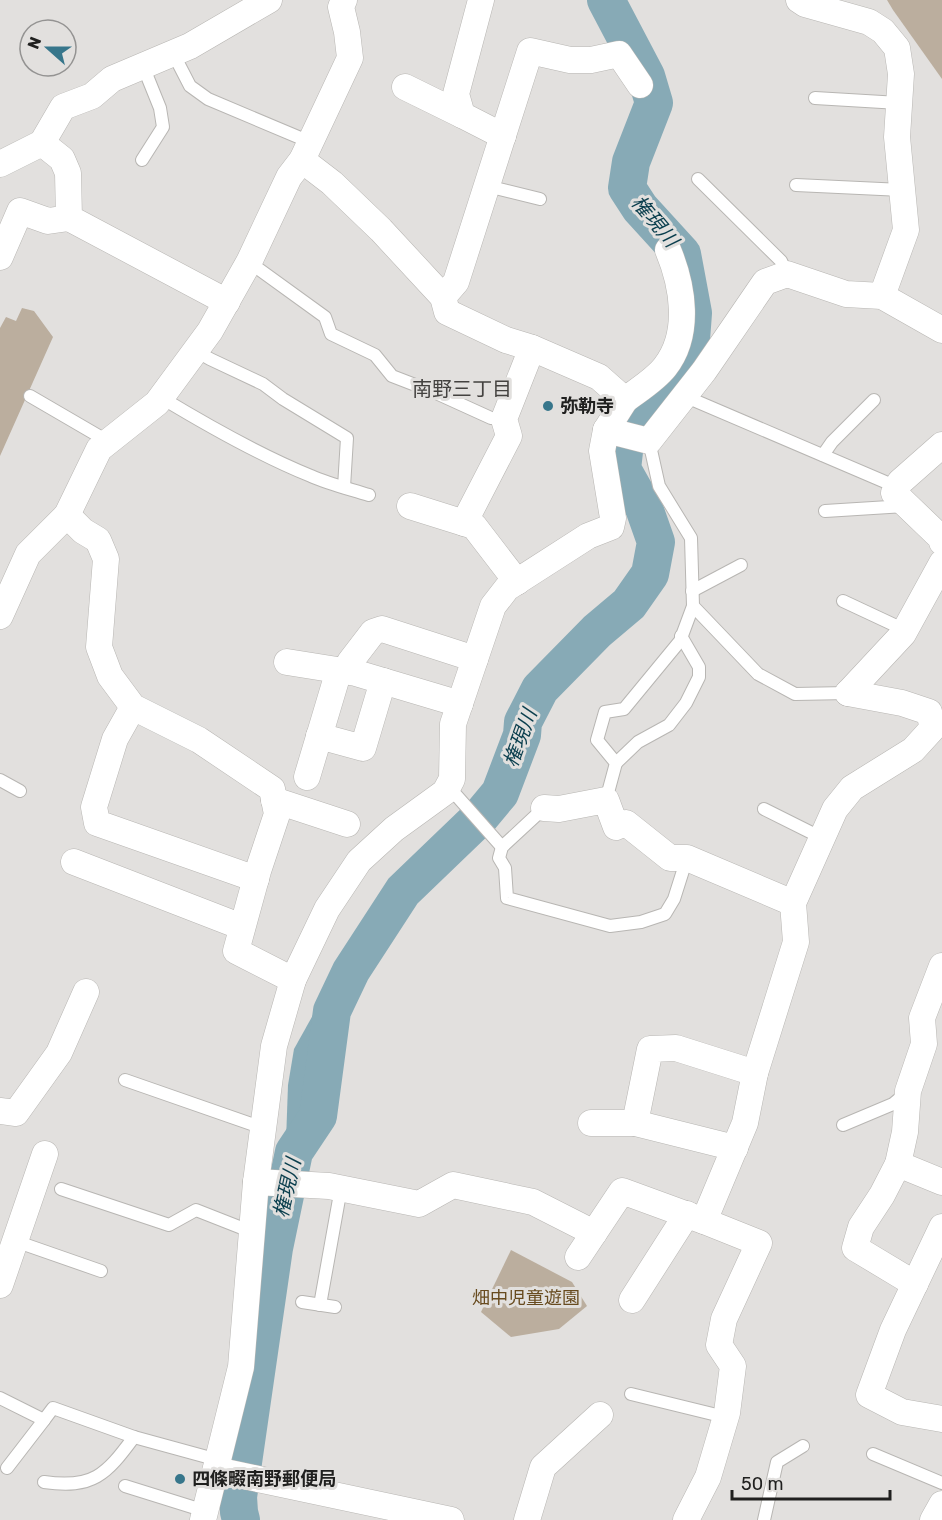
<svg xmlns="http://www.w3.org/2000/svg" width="942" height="1520" viewBox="0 0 942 1520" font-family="Rubik,'Noto Sans JP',sans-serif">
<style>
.green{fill:#bbae9e}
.water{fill:#87aab6}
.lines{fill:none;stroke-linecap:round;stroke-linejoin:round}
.river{stroke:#87aab6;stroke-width:38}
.service-casing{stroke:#b8b6b3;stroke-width:14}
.minor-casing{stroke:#b8b6b3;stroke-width:27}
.service{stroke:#fff;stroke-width:12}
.minor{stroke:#fff;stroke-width:26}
.poi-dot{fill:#37768b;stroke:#e2e0de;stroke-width:2}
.labels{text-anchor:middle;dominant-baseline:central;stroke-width:6;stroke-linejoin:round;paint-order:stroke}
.poi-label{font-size:18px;font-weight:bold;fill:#20201f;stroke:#e2e0de;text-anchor:start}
.park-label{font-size:18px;fill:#684b1f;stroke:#e2e0de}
.water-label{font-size:20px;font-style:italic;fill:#0a3e4d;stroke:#e2e0de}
.neighbourhood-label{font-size:20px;fill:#444240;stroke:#e2e0de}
</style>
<rect width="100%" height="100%" fill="#e2e0de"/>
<!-- green -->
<g class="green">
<path d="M 887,0 L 942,0 L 942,79 L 893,10 Z"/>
<path d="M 22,308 L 34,311 L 53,337 L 0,456 L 0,328 L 6,317 L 16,321 Z"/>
<path d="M 511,1250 L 572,1282 L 587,1306 L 559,1329 L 511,1337 L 481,1312 Z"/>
</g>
<!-- water -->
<path class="water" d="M 318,1006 L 339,1009 L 320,1127 L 304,1146 L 286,1141 L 288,1085 L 294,1049 Z"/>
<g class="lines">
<!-- river -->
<path class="river" d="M 241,1520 L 239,1512 L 238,1497 L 274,1248 L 294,1152 L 318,1116 L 332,1011 L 351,971 L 403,891 L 480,817 L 500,793 L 522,735 L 523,722 L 540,689 L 597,631 L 629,604 L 650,574 L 656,542 L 644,508 L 622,469 L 627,425 L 641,399 L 672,378 L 690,353 L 693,313 L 682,254 L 640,208 L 627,188 L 631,162 L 654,103 L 646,76 L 606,0"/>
<defs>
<g id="service">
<path d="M 173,53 L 190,86 L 208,99 L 310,142"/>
<path d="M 815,98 L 899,103"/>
<path d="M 142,160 L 163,127 L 160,108 L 143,66"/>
<path d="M 698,179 L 781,261 L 787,274"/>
<path d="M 796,185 L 902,190"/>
<path d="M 487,186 L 540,199"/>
<path d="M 249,262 L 325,317 L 331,334 L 375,355 L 392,376 L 436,393 L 491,418 L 504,419"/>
<path d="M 196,351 L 210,359 L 263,384 L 283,399 L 347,438 L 344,487"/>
<path d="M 30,396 L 109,442"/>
<path d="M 684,396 L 897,487"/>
<path d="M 162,398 C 210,427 259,455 311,476 C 329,484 350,489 369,495"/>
<path d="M 649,441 L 659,486 L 691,538 L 693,606 L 758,674 L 795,694 L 848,693"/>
<path d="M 823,455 L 832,442 L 874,400"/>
<path d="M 825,511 L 905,506"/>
<path d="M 692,591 L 741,565"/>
<path d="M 843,601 L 905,630"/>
<path d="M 616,763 L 638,742 L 669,725 L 686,703 L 699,677 L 699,667 L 681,636"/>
<path d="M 0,780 L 20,791"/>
<path d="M 448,786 L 502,847"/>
<path d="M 606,800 L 616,763 L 597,740 L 605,712 L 624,709 L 680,641 L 693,606"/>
<path d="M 544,808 L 502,847 L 499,858 L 505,868 L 507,898 L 610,926 L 641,922 L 665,914 L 674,899 L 687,858"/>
<path d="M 764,809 L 822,838"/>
<path d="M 125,1080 L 263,1128"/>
<path d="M 843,1125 L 893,1104 L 905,1094"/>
<path d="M 61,1189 L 169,1225 L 196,1210 L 252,1232"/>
<path d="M 15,1241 L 101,1271"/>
<path d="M 302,1302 L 335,1307"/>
<path d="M 320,1305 L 341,1188"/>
<path d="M 631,1394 L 725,1417"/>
<path d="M 0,1398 L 44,1420 L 53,1408 L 134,1437 L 218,1460"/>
<path d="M 873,1454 L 942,1483"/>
<path d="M 7,1468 L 44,1420"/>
<path d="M 44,1482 C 93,1489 106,1475 134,1437"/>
<path d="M 125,1486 L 205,1511"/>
<path d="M 764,1520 L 777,1462 L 803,1446"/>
</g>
<g id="minor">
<path d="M 481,0 L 456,94 L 462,115 L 503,136"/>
<path d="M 799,0 L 805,4 L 869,22 L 883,31 L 897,48 L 901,74 L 897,137 L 906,230 L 882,296"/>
<path d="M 405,87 L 462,115"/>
<path d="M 42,143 L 62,159 L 68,173 L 69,218 L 227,302"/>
<path d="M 0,164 L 42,143 L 63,107 L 92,96 L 112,79 L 190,46 L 269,0"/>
<path d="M 0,257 L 20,211 L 48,221 L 69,218"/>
<path d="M 443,297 L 456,282 L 530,51 L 570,60 L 591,60 L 619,54 L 640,85"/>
<path d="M 625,400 C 638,390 655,380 665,367 C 691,334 683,286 668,250"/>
<path d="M 606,430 L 649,441 L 704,371 L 765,282 L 787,274 L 846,294 L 882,296 L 942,330"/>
<path d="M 942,445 L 900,482 L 894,493 L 941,538 L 942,542"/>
<path d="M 410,506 L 474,526 L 517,582"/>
<path d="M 67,515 L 83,531 L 98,540 L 106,559 L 99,647 L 110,676 L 133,707 L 199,740 L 272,789 L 277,814 L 258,871 L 236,951 L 293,980"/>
<path d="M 464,523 L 509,436 L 504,419 L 532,348"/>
<path d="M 0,616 L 28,554 L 67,515 L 99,449 L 157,403 L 210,331 L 249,262 L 289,177 L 302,160 L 350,58 L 347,32 L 341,7 L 344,0"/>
<path d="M 287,662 L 356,673 L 460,704"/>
<path d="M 350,662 L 373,632 L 382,629 L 475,659"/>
<path d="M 848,693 L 903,634 L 942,563"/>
<path d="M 133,707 L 115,739 L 94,807 L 97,823 L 256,879"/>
<path d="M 319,736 L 363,748 L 383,681"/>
<path d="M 307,777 L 339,670"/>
<path d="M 274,800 L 347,824"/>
<path d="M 544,808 L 559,809 L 606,800 L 616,827 L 626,823 L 670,858 L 687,858 L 793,903"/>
<path d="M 74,862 L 242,927"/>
<path d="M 0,1111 L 16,1113 L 59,1053 L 86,992"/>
<path d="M 591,1123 L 635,1123 L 735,1148"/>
<path d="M 635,1123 L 650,1049 L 676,1048 L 755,1073"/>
<path d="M 898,1164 L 942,1182"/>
<path d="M 256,1182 L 329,1186 L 419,1204 L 453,1185 L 533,1202 L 594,1233"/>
<path d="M 942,1227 L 893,1330 L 869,1395 L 902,1412 L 942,1419"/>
<path d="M 578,1257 L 622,1191 L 704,1221"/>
<path d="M 915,1284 L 855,1248 L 861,1227 L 882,1195 L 898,1164 L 905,1132 L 908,1091 L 924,1044 L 922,1018 L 942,966"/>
<path d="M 0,1285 L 45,1154"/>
<path d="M 632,1300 L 687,1214"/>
<path d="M 216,1470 L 451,1520"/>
<path d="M 203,1520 L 241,1367 L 256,1182 L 274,1046 L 293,980 L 327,909 L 359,861 L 394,829 L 445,792 L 452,779 L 453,724 L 493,606 L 507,588 L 588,536 L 611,527 L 613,518 L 602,451 L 606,430 L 625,400 L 599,377 L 532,348 L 506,340 L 447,312 L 443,297 L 381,230 L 332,183 L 302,160"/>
<path d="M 527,1520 L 543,1467 L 600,1415"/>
<path d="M 686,1520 L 708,1477 L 727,1413 L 733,1366 L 719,1345 L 724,1319 L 759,1243 L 704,1221 L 745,1123 L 755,1073 L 796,942 L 793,903 L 835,809 L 852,788 L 913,750 L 933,728 L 929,712 L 902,703 L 848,693"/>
<path d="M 933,1520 L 942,1504"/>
</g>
</defs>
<!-- service casing -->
<use href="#service" class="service-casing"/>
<!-- minor casing -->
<use href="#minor" class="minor-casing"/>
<!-- service -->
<use href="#service" class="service"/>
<!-- minor -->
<use href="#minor" class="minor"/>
</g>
<!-- markers -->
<g class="poi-dot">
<circle cx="548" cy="406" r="6"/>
<circle cx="180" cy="1479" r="6"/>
</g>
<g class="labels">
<!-- poi labels -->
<g class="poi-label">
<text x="560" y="406">弥勒寺</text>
<text x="192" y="1479">四條畷南野郵便局</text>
</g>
<!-- park labels -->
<g class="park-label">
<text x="526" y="1298">畑中児童遊園</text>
</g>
<!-- water labels -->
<g class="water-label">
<text transform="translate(655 221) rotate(50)">権現川</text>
<text transform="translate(520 738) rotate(-70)">権現川</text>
<text transform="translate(287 1188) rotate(-77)">権現川</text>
</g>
<!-- neighbourhood labels -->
<g class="neighbourhood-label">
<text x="462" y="389">南野三丁目</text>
</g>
</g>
<!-- north arrow -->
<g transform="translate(48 48) rotate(291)"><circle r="28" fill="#e2e0de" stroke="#949392" stroke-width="1.5"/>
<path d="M0-4.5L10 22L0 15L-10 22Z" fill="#37768b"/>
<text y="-9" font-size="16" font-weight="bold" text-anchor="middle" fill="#20201f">N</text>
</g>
<!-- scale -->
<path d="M732 1490v9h158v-9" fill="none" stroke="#20201f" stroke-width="3"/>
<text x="741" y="1490" font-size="18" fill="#20201f" stroke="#e2e0de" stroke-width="4.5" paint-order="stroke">50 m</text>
</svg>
